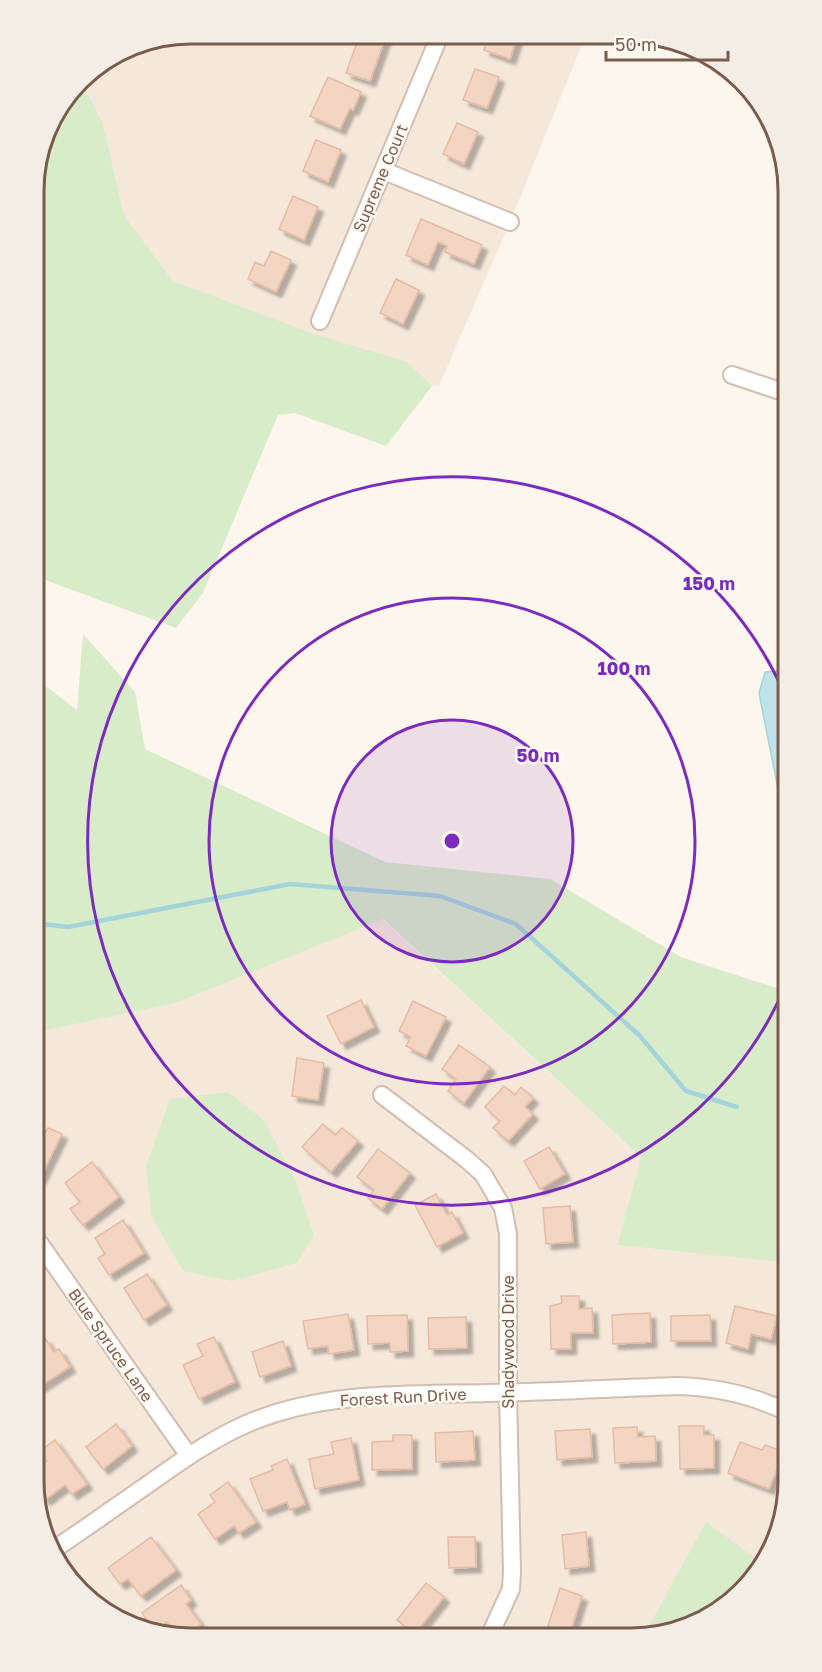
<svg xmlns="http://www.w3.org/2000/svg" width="822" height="1672" viewBox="0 0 822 1672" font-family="'Golos Text',sans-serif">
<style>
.residential{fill:#f5e8da}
.green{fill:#d8ecc9}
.water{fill:#bfe3e8;stroke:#a5d3da;stroke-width:1.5}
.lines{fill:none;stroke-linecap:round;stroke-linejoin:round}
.stream{stroke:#a5d3da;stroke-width:4.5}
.building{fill:#f3d5c3;stroke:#e6bba3;stroke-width:1.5;filter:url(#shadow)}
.street-casing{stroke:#d1beb0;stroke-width:20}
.street{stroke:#fff;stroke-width:16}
.ring{fill:none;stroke:#7b2cbf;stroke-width:3}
.labels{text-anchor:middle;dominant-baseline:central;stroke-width:5;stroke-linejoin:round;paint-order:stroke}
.street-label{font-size:16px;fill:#7a5c4d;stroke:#fffaf3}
.rim{fill:none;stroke:#7a5c4d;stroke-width:3}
.centre{fill:#7b2cbf;stroke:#fffaf3;stroke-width:3}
.ring-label{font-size:18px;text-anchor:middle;font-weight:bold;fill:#7b2cbf;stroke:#fffaf3;stroke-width:5;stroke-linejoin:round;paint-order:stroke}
</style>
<defs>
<filter id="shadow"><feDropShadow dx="5.5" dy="5.5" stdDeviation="1.5" flood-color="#0004"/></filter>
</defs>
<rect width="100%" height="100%" fill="#fdf6ec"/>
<!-- residential -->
<g class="residential">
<path d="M 191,33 L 586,35 L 510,222 L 439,386 L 432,386 L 173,281 L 124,215 L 103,124 L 81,79 L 86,72 L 131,45 Z"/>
<path d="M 382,919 L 641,1157 L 617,1245 L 789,1263 L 789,1492 L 756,1578 L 682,1631 L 631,1639 L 170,1638 L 87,1600 L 41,1532 L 33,1481 L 33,1033 L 176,1003 Z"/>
</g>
<!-- green -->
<g class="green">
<path d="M 81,79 L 103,124 L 124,215 L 173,281 L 311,333 L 407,362 L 432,386 L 386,446 L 295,413 L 278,415 L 203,593 L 176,628 L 34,576 L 34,170 L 49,121 Z"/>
<path d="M 83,634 L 135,692 L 145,749 L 385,862 L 550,879 L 681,957 L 789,992 L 789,1263 L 617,1245 L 641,1157 L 383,919 L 176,1003 L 33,1033 L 34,677 L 77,710 Z"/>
<path d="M 228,1092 L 264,1120 L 296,1181 L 314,1235 L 297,1263 L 231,1281 L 183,1271 L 151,1215 L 146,1166 L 170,1099 Z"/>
<path d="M 706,1522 L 762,1563 L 756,1578 L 682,1631 L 643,1637 Z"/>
</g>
<!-- water -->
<path class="water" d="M 789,670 L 789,816 L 782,809 L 759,693 L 765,672 Z"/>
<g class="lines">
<!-- stream -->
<path class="stream" d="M 34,923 L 68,927 L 290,884 L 440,896 L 516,924 L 640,1036 L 686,1091 L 737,1107"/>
</g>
<!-- building -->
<g class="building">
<path d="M 360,34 L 381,34 L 386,36 L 370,81 L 346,73 Z"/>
<path d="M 489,35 L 518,35 L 510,59 L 484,50 Z"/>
<path d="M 475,69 L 499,77 L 487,108 L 463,100 Z"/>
<path d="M 328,77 L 361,92 L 353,110 L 350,108 L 340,129 L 310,116 Z"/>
<path d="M 457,123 L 478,132 L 464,164 L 443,154 Z"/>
<path d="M 316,140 L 341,150 L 328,182 L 303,171 Z"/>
<path d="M 293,196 L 318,207 L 304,240 L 279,229 Z"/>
<path d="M 421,219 L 482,245 L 474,264 L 445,252 L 447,246 L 438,242 L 428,265 L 406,255 Z"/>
<path d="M 271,251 L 291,260 L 276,292 L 248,279 L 255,262 L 264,266 Z"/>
<path d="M 396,279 L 419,290 L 403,324 L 380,313 Z"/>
<path d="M 361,1000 L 374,1027 L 341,1044 L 327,1016 Z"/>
<path d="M 413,1001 L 446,1017 L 426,1056 L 406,1046 L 411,1037 L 399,1031 Z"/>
<path d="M 459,1045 L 490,1067 L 464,1103 L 448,1091 L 456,1079 L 442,1069 Z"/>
<path d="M 297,1058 L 324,1063 L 318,1100 L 292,1096 Z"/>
<path d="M 504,1086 L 515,1095 L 521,1087 L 533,1098 L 525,1107 L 533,1114 L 508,1141 L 493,1128 L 500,1121 L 485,1107 Z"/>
<path d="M 323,1124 L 335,1135 L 342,1128 L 358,1141 L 331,1172 L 302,1147 Z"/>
<path d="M 48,1128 L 62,1134 L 40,1179 L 33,1176 L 33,1131 L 43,1136 Z"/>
<path d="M 549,1147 L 565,1174 L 540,1189 L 524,1161 Z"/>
<path d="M 378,1149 L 410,1173 L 382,1209 L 368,1198 L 374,1190 L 357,1177 Z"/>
<path d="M 92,1162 L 119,1197 L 83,1225 L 70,1209 L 80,1202 L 65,1183 Z"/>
<path d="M 436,1194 L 447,1215 L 452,1212 L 463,1233 L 437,1247 L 415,1205 Z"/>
<path d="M 570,1206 L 573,1242 L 546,1244 L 543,1208 Z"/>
<path d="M 123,1220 L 144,1253 L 109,1275 L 98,1258 L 105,1254 L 95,1238 Z"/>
<path d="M 147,1274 L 167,1305 L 144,1320 L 124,1288 Z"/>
<path d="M 561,1296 L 579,1296 L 579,1309 L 592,1308 L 593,1333 L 571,1333 L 571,1349 L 551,1349 L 550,1306 L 562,1303 Z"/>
<path d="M 735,1306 L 777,1316 L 771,1339 L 751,1334 L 748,1349 L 726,1343 Z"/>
<path d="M 650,1313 L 651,1342 L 613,1344 L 612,1315 Z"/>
<path d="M 348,1314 L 354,1350 L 329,1354 L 328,1346 L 308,1349 L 303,1321 Z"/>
<path d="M 407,1315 L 408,1351 L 390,1352 L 390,1343 L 368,1344 L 367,1316 Z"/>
<path d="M 710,1315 L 711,1341 L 671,1341 L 671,1316 Z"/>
<path d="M 466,1317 L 467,1348 L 429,1349 L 428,1318 Z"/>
<path d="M 214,1337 L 235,1382 L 199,1399 L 183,1365 L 203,1356 L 197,1344 Z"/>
<path d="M 45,1338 L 54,1352 L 59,1349 L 70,1367 L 39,1387 L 33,1378 L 33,1346 Z"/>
<path d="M 283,1341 L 291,1366 L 260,1377 L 252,1352 Z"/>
<path d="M 116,1424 L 132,1446 L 103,1469 L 86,1447 Z"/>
<path d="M 679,1426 L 704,1426 L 704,1435 L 714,1435 L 714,1468 L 680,1469 Z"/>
<path d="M 637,1427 L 638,1437 L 655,1436 L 656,1461 L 615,1463 L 613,1428 Z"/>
<path d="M 590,1429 L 592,1457 L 557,1460 L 555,1431 Z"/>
<path d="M 473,1431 L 475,1460 L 436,1462 L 435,1433 Z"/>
<path d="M 393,1435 L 412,1435 L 412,1469 L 372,1470 L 372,1442 L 393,1441 Z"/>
<path d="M 351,1438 L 359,1480 L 315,1489 L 309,1459 L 334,1454 L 331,1442 Z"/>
<path d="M 55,1440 L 87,1484 L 72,1494 L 65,1485 L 45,1500 L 33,1484 L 33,1471 L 47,1461 L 40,1451 Z"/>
<path d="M 740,1442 L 762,1450 L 765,1445 L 784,1452 L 769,1489 L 728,1473 Z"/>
<path d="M 287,1459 L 305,1504 L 290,1510 L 287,1502 L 263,1511 L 250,1479 L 273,1470 L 271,1466 Z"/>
<path d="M 228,1482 L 256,1522 L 239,1533 L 234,1526 L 215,1539 L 198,1514 L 215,1502 L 210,1495 Z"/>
<path d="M 586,1532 L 589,1566 L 565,1569 L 562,1535 Z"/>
<path d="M 151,1537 L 176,1570 L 141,1596 L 128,1579 L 120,1584 L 108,1568 Z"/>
<path d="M 448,1537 L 475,1537 L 476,1567 L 449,1568 Z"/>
<path d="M 426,1583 L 444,1597 L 415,1634 L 397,1620 Z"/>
<path d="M 181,1585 L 191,1600 L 186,1604 L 201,1624 L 182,1638 L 178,1638 L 167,1622 L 155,1631 L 142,1613 Z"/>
<path d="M 560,1588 L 582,1596 L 568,1639 L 546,1632 Z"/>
</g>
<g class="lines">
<defs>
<g id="street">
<path d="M 384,171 L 510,222"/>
<path d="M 320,321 L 440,35"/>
<path d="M 732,375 L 789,394"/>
<path d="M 382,1095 L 466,1159 L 483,1174 L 503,1208 L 508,1234 L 508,1393 L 512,1572 L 511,1589 L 488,1639"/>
<path d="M 33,1234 L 189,1456"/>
<path d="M 53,1550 C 86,1528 118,1505 150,1483 C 182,1460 215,1437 251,1422 C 327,1391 408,1395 488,1393 C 551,1392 615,1388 678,1386 C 718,1387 753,1395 789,1413"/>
</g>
</defs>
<!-- street casing -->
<use href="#street" class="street-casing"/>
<!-- street -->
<use href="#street" class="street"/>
</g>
<!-- distance rings -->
<circle cx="452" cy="841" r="121" fill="#7b2cbf" fill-opacity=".12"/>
<g class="ring">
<circle cx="452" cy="841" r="121"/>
<circle cx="452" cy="841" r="243"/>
<path d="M788 980A364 364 0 1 1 788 702"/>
</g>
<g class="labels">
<!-- street labels -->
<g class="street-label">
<text transform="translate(380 178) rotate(-67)">Supreme Court</text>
<text transform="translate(508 1342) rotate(-90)">Shadywood Drive</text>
<text transform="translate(111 1345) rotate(55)">Blue Spruce Lane</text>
<text transform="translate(403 1397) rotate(-3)">Forest Run Drive</text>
</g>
</g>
<!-- crop -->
<path d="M0 0H822V1672H0ZM191 44H631A147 147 0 0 1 778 191V1481A147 147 0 0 1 631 1628H191A147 147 0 0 1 44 1481V191A147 147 0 0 1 191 44Z" fill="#f4ede6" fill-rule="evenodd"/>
<path class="rim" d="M191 44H631A147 147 0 0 1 778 191V1481A147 147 0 0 1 631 1628H191A147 147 0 0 1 44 1481V191A147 147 0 0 1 191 44Z"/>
<circle cx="452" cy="841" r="9" class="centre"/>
<g class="ring-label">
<text x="709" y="590">150 m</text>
<text x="624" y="675">100 m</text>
<text x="538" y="762">50 m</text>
</g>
<!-- scale -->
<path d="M606 51v9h122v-9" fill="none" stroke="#7a5c4d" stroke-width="3"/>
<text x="615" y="51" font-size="18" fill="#7a5c4d" stroke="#fffaf3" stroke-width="4.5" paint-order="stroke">50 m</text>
</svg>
